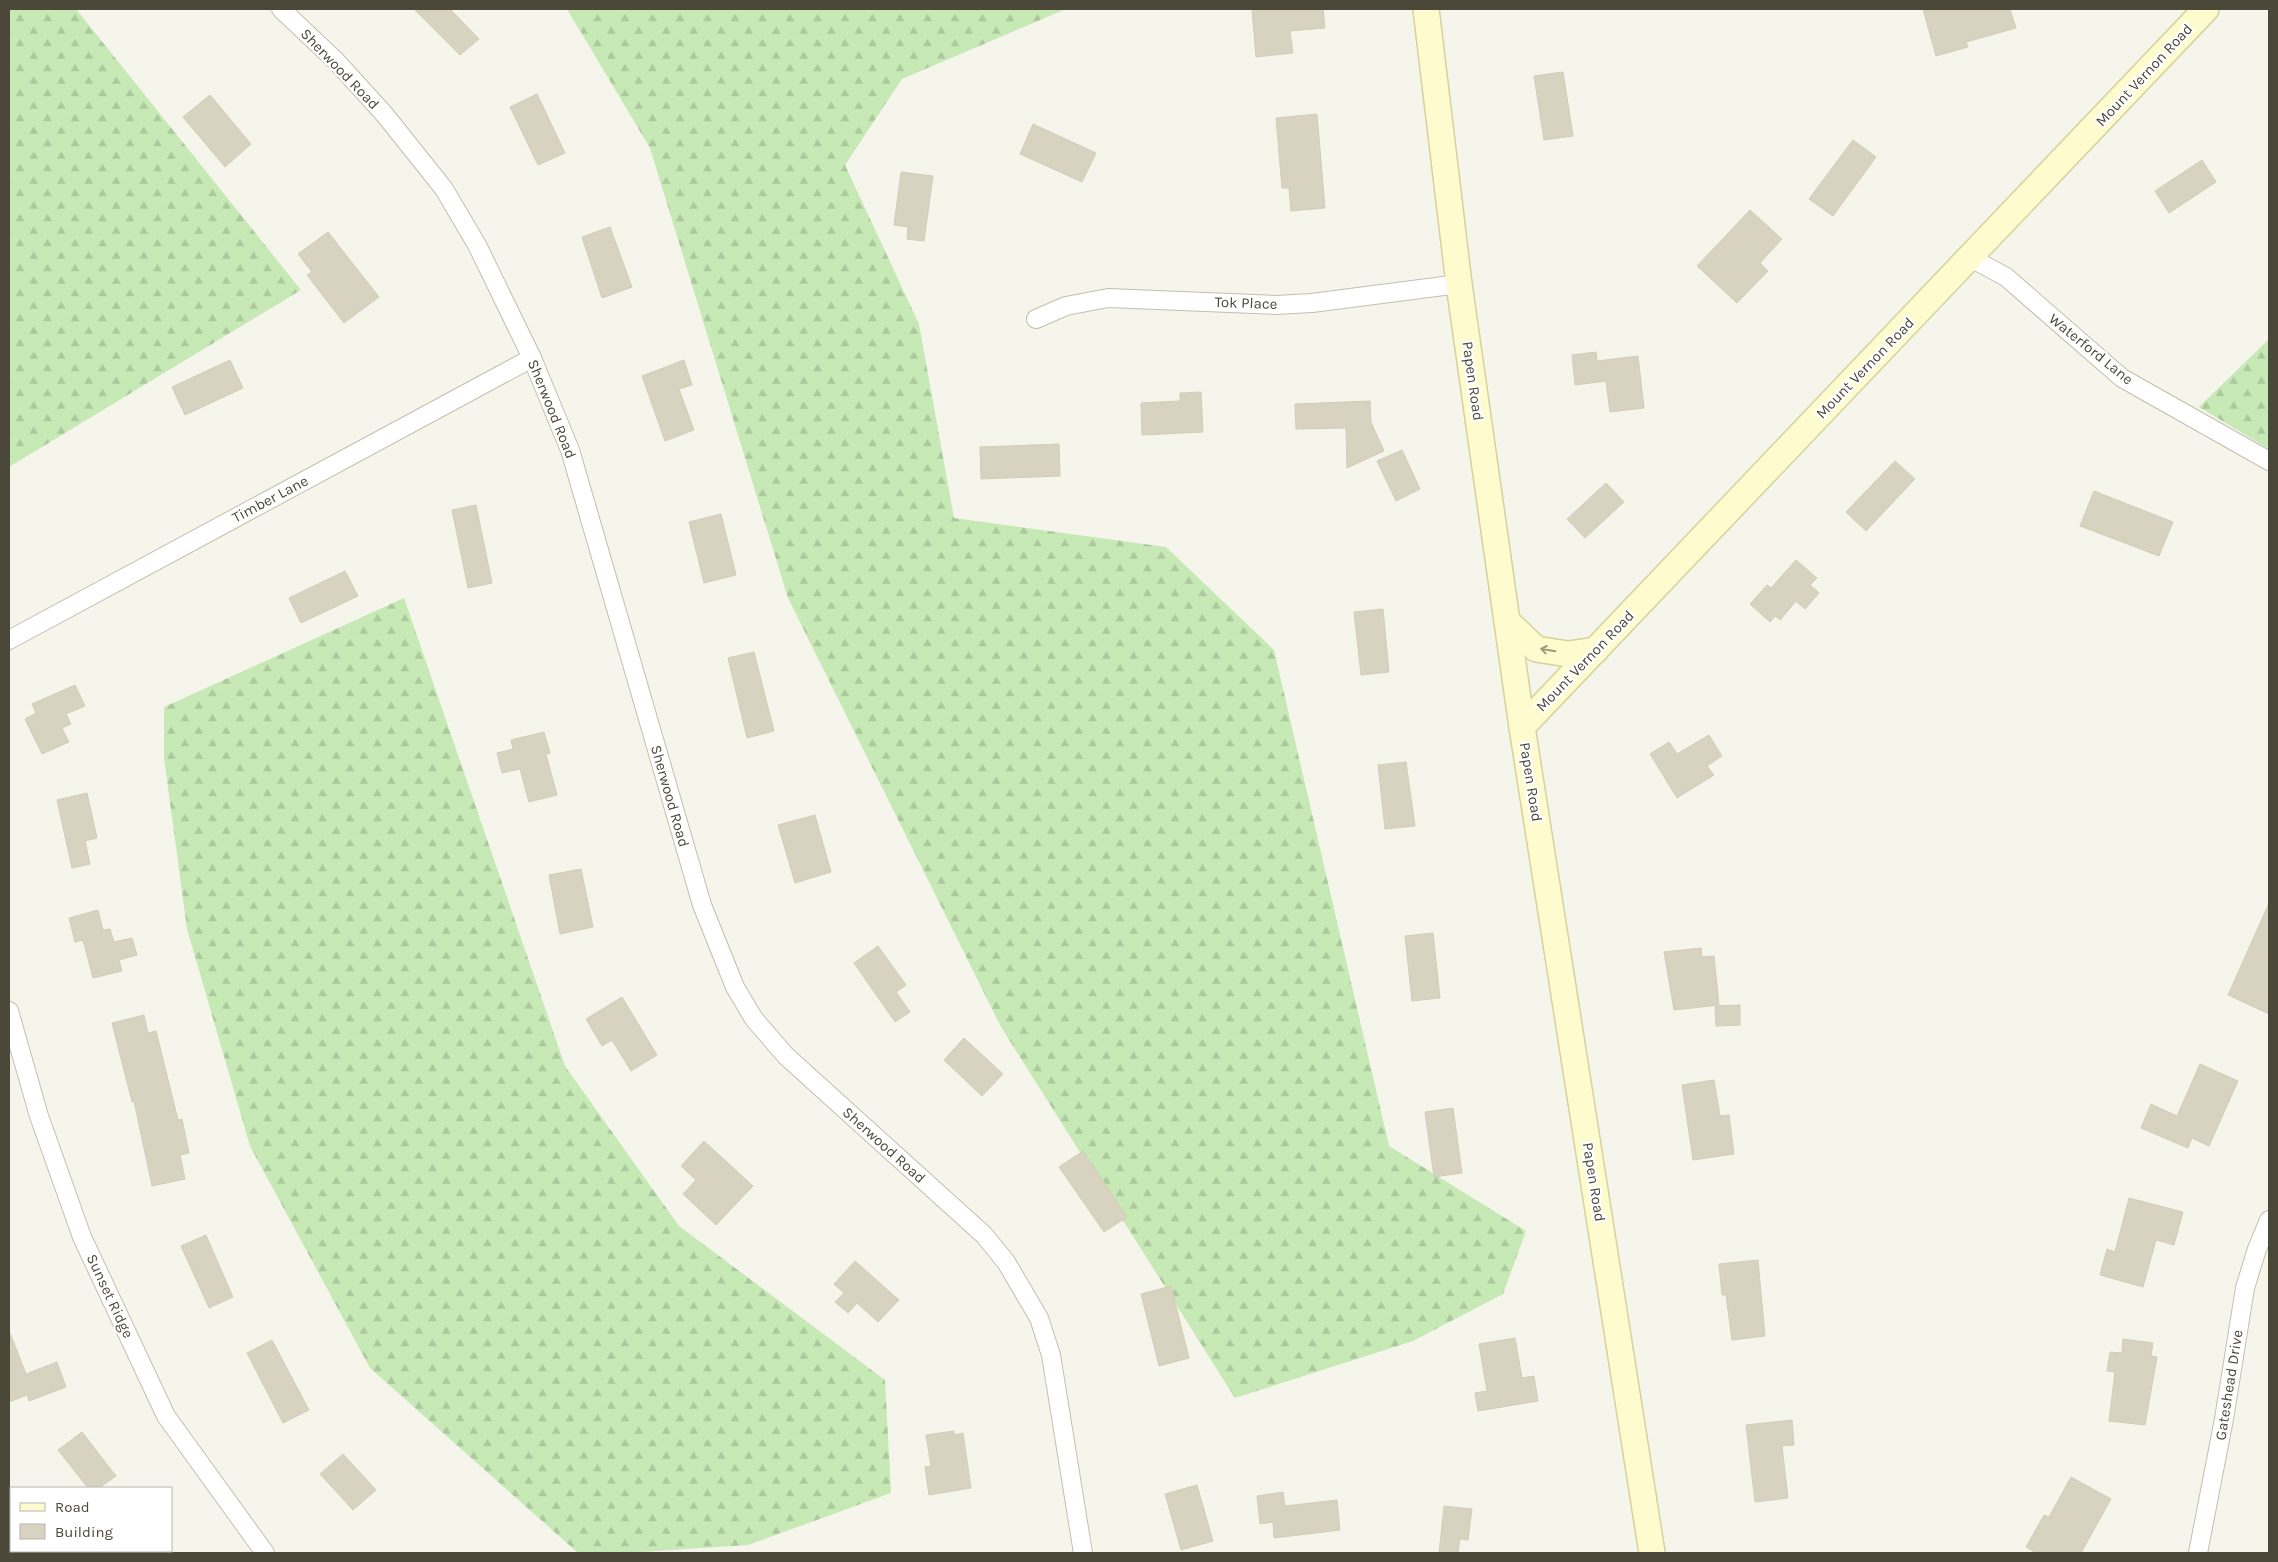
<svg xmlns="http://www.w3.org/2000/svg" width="2278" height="1562" viewBox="0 0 2278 1562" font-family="Karla,sans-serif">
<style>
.forest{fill:url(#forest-firs)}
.building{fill:#d8d3c1;stroke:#d2cdb5}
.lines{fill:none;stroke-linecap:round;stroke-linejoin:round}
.street-casing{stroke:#c2bfae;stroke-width:20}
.secondary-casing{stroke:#d5d29c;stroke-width:28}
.street{stroke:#fff;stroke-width:18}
.secondary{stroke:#fefcce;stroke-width:25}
.oneway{stroke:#9c997c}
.labels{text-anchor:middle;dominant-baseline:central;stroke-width:4.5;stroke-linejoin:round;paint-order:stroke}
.street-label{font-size:15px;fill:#4b4839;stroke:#fff}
</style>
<defs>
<pattern id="forest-firs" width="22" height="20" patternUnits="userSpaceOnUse" patternTransform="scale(1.25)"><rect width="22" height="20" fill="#c7e9b6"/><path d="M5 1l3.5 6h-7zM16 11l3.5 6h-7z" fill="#acc99d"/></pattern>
</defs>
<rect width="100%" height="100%" fill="#f6f5ec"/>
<!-- forest -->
<g class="forest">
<path d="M 9,9 L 76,9 L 301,290 L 9,467 Z"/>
<path d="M 567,9 L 1066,9 L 902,79 L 845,165 L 919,324 L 954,518 L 1166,547 L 1274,650 L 1389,1146 L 1526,1231 L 1503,1294 L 1413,1341 L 1235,1398 L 1001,1027 L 788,598 L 650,148 Z"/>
<path d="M 2269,339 L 2269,449 L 2199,407 Z"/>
<path d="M 404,598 L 565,1066 L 679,1226 L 885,1380 L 891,1493 L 748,1545 L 625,1553 L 578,1553 L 370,1368 L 250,1146 L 187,929 L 164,758 L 164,707 Z"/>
</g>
<!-- building -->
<g class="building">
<path d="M 414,9 L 450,9 L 479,39 L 460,55 Z"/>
<path d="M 1252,9 L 1323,9 L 1325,28 L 1290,31 L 1293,53 L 1256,57 Z"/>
<path d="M 1923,9 L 2010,9 L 2016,28 L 1966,42 L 1968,47 L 1936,56 Z"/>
<path d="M 1563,72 L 1573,136 L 1544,140 L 1534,76 Z"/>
<path d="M 537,94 L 565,153 L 538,165 L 510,107 Z"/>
<path d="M 210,95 L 251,144 L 225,167 L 183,117 Z"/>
<path d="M 1317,114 L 1325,208 L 1291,211 L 1289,188 L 1282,188 L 1276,118 Z"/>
<path d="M 1033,124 L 1096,153 L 1082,182 L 1020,154 Z"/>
<path d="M 1853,140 L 1876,157 L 1833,216 L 1809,199 Z"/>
<path d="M 2202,160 L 2216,182 L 2169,213 L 2155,191 Z"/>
<path d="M 901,172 L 933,176 L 924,241 L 907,239 L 908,227 L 894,225 Z"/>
<path d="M 1750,210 L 1782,239 L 1760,263 L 1768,271 L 1737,303 L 1697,266 Z"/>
<path d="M 610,227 L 632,287 L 602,298 L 582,237 Z"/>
<path d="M 328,232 L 379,297 L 344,323 L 307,275 L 312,272 L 298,254 Z"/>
<path d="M 1596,352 L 1597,361 L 1638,356 L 1644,408 L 1610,412 L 1606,381 L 1575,385 L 1572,355 Z"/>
<path d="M 230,360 L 243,388 L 185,415 L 172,387 Z"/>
<path d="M 684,360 L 692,385 L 679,389 L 694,430 L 665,441 L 642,376 Z"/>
<path d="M 1201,392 L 1203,432 L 1142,435 L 1141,403 L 1180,401 L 1180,393 Z"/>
<path d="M 1370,401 L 1371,422 L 1384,451 L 1347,468 L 1346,428 L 1296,429 L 1295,404 Z"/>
<path d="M 1059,444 L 1060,476 L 981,479 L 980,447 Z"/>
<path d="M 1402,450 L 1420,489 L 1396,501 L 1377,461 Z"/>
<path d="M 1895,461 L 1915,479 L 1866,531 L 1846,512 Z"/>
<path d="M 1606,483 L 1624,502 L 1585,538 L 1567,519 Z"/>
<path d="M 2094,491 L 2173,522 L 2159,556 L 2080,526 Z"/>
<path d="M 476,505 L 492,583 L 468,588 L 452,510 Z"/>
<path d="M 721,514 L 736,575 L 704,583 L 689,522 Z"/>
<path d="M 1796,560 L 1817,578 L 1810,585 L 1819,593 L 1805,609 L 1796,601 L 1780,620 L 1775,616 L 1770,622 L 1750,604 L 1767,585 L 1771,588 Z"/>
<path d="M 345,571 L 358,596 L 301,623 L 289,598 Z"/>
<path d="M 1383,609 L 1389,672 L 1361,675 L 1354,612 Z"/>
<path d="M 754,652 L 774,731 L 747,738 L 728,658 Z"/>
<path d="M 75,685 L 85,706 L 66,714 L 71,724 L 62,728 L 69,742 L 42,754 L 25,719 L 36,713 L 32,704 Z"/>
<path d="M 544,732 L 550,753 L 546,754 L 557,795 L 529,802 L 520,769 L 502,773 L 497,753 L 513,749 L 511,740 Z"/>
<path d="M 1709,735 L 1722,756 L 1707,766 L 1714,775 L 1677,798 L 1650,754 L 1669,742 L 1677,754 Z"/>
<path d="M 1406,762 L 1415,826 L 1385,829 L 1378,765 Z"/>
<path d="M 87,793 L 97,838 L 85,841 L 90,864 L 72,868 L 57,800 Z"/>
<path d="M 815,815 L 831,872 L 795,883 L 778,825 Z"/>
<path d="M 581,869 L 593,927 L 560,934 L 549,875 Z"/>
<path d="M 2269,903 L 2269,1014 L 2228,995 Z"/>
<path d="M 98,910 L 103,930 L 110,929 L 114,942 L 132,938 L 137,955 L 119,960 L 122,971 L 93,978 L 83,940 L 75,942 L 69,918 Z"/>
<path d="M 1433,933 L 1440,998 L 1412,1001 L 1405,936 Z"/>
<path d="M 878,946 L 906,985 L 896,992 L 910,1012 L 895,1022 L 854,963 Z"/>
<path d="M 1701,948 L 1702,957 L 1714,956 L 1719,1005 L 1674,1010 L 1664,952 Z"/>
<path d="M 622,997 L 657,1055 L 631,1071 L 612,1040 L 602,1046 L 586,1019 Z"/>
<path d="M 1740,1005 L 1740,1025 L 1716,1026 L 1715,1006 Z"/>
<path d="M 144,1015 L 148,1033 L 156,1031 L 178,1120 L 182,1119 L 189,1153 L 180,1155 L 185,1179 L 152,1186 L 134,1101 L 132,1102 L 112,1023 Z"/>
<path d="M 964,1038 L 1003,1074 L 982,1096 L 944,1060 Z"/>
<path d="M 2200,1064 L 2238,1081 L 2209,1146 L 2192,1138 L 2188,1148 L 2141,1128 L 2151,1104 L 2177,1116 Z"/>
<path d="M 1714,1080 L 1720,1116 L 1729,1115 L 1734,1154 L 1693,1160 L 1682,1085 Z"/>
<path d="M 1453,1108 L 1462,1173 L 1434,1177 L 1425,1112 Z"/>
<path d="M 704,1141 L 753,1186 L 716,1225 L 683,1194 L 696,1180 L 681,1166 Z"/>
<path d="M 1083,1151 L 1127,1217 L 1104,1232 L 1059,1167 Z"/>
<path d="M 2129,1198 L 2183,1212 L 2174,1245 L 2156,1240 L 2143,1287 L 2100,1275 L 2107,1249 L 2115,1252 Z"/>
<path d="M 206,1235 L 233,1297 L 209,1308 L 181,1246 Z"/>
<path d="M 1758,1260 L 1765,1336 L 1732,1340 L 1726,1295 L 1722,1295 L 1719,1264 Z"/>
<path d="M 855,1261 L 899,1300 L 878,1322 L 857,1303 L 848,1313 L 835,1302 L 844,1293 L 834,1284 Z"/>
<path d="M 1171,1286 L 1189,1358 L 1159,1366 L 1141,1294 Z"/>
<path d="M 10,1333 L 26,1374 L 57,1362 L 66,1387 L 29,1401 L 27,1395 L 9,1402 L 9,1334 Z"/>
<path d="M 1515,1338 L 1522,1378 L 1534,1376 L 1538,1401 L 1478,1411 L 1475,1393 L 1487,1391 L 1479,1344 Z"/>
<path d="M 2123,1339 L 2153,1343 L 2151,1356 L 2157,1357 L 2145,1425 L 2109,1421 L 2115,1372 L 2107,1371 L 2110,1352 L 2122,1353 Z"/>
<path d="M 272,1340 L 309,1410 L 283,1423 L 247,1353 Z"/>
<path d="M 1792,1420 L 1794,1445 L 1782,1446 L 1788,1498 L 1755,1502 L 1746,1425 Z"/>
<path d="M 954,1431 L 954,1435 L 963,1433 L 971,1488 L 929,1495 L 925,1467 L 931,1466 L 926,1435 Z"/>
<path d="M 82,1432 L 116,1476 L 99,1488 L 88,1488 L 58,1450 Z"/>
<path d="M 343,1454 L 376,1490 L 353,1510 L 320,1474 Z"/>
<path d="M 2071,1477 L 2111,1499 L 2081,1553 L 2036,1553 L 2026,1547 L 2044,1515 L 2049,1517 Z"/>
<path d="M 1197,1485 L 1213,1541 L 1181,1550 L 1165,1494 Z"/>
<path d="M 1283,1492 L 1285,1506 L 1337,1500 L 1340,1530 L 1274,1538 L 1273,1522 L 1260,1524 L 1257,1496 Z"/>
<path d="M 1444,1506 L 1472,1509 L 1468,1540 L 1460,1539 L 1458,1553 L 1439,1553 Z"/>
</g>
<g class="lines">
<defs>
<g id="street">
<path d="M 281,9 L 336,61 L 385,115 L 444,189 L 477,245 L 532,358 L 570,450 L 702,905 L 735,987 L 754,1019 L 786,1056 L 984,1235 L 1006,1262 L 1039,1318 L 1051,1355 L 1083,1553"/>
<path d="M 1971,258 L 2006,277 L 2122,378 L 2269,461"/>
<path d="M 1036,319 L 1066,306 L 1108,298 L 1276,305 L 1312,303 L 1459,284"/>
<path d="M 9,640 L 532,358"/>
<path d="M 9,1011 L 39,1116 L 82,1237 L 166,1416 L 265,1553"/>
<path d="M 2198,1553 L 2224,1419 L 2245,1288 L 2257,1249 L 2269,1220"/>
</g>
<g id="secondary">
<path d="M 1426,9 L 1459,284 L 1522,727 L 1652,1553"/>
<path d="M 1507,621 L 1536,649 L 1568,654 L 1596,650"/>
<path d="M 1522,727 L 2206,9"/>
</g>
</defs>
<!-- street casing -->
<use href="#street" class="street-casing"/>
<!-- secondary casing -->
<use href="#secondary" class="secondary-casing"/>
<!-- street -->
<use href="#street" class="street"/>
<!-- secondary -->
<use href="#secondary" class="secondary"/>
</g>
<!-- one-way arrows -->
<defs><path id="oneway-shaft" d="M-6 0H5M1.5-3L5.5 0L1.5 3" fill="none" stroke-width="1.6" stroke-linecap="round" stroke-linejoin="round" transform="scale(1.25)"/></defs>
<use class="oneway" href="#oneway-shaft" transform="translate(1548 650) rotate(-171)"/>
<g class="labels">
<!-- street labels -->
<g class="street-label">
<text transform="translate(340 69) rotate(46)">Sherwood Road</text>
<text transform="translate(2144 75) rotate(-47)">Mount Vernon Road</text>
<text transform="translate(1246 303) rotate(2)">Tok Place</text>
<text transform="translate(2091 349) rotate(39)">Waterford Lane</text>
<text transform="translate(1865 368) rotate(-46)">Mount Vernon Road</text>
<text transform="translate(1473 381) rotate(82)">Papen Road</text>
<text transform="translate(552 409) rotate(68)">Sherwood Road</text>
<text transform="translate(270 499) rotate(-28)">Timber Lane</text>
<text transform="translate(1585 661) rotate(-46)">Mount Vernon Road</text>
<text transform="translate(1531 782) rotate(81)">Papen Road</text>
<text transform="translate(670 796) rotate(74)">Sherwood Road</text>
<text transform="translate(884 1145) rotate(42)">Sherwood Road</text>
<text transform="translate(1594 1182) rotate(81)">Papen Road</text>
<text transform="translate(110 1296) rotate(65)">Sunset Ridge</text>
<text transform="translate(2229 1385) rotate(-81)">Gateshead Drive</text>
</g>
</g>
<!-- border -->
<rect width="2278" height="1562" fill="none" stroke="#4b4839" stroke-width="20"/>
<!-- legend -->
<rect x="10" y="1487" width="162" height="65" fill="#ffffff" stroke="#b7b6b0"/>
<rect x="20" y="1503" width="25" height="8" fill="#fefcce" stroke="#b7b6b0"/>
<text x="55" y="1512" font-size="15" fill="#4b4839">Road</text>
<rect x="20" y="1524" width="25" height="15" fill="#d8d3c1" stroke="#b7b6b0"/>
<text x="55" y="1537" font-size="15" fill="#4b4839">Building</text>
</svg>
